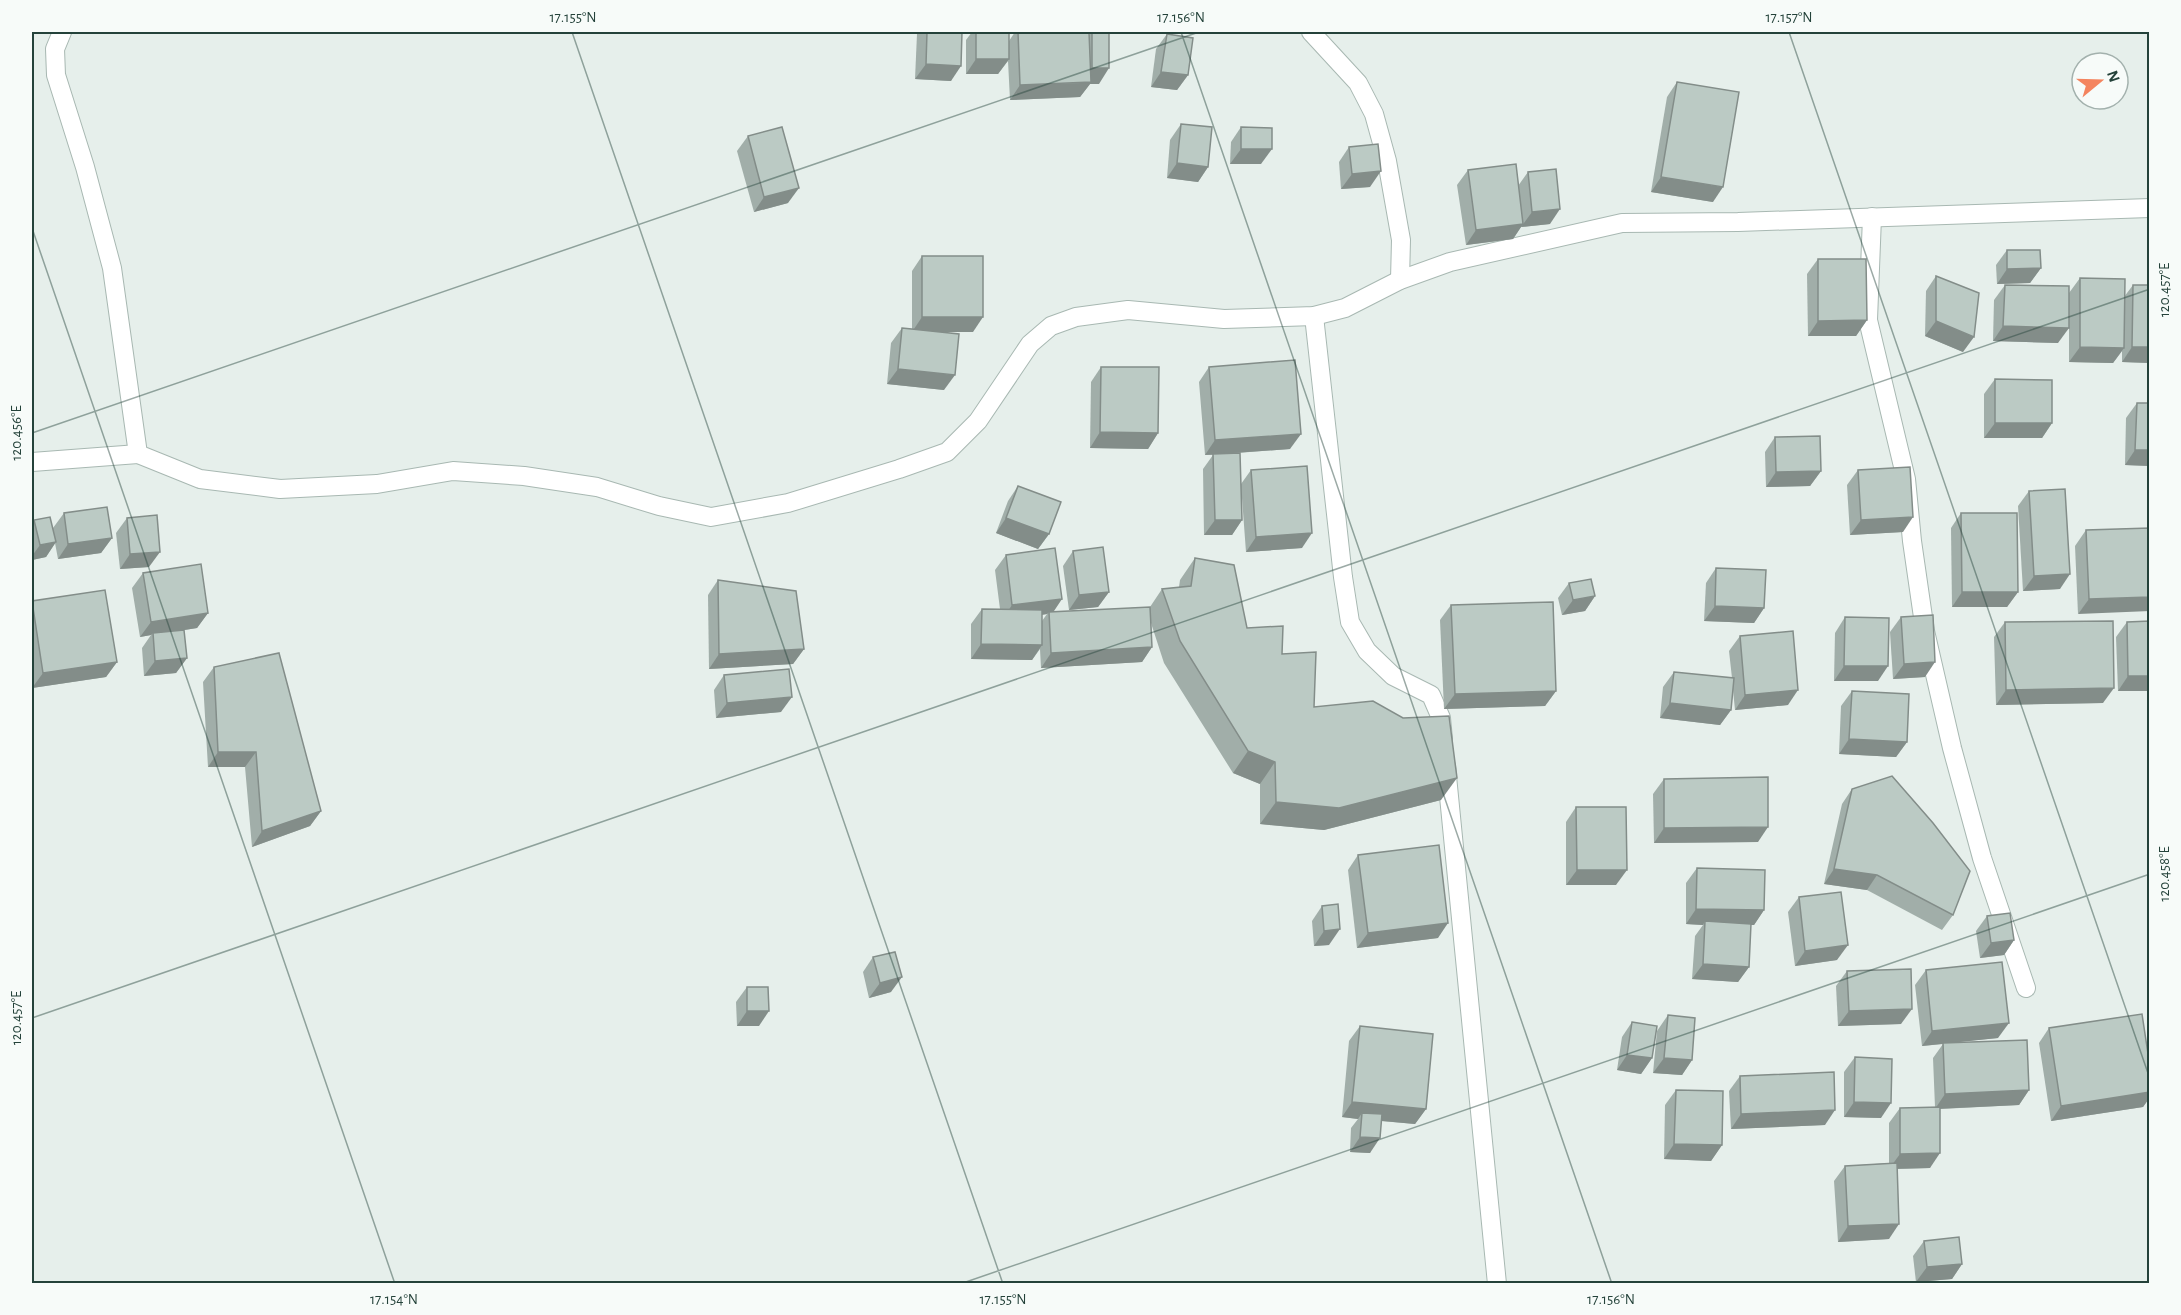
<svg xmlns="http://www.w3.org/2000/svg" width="2181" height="1315" viewBox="0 0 2181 1315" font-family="'Alegreya Sans',sans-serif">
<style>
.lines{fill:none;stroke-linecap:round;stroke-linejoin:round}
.minor-casing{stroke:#a8b8b2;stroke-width:20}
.minor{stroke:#fff;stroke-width:18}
.wall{fill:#a1aea9;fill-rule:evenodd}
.shaded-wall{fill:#838d89}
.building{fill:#bbcac4;stroke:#838d89;stroke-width:1.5}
.ticks{fill:none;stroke:#24423a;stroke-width:1.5;stroke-opacity:0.45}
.neatline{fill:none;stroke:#24423a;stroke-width:2}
.ticks-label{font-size:15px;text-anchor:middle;fill:#24423a}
</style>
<rect width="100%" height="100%" fill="#e6efeb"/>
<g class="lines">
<defs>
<g id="minor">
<path d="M 62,32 L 55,49 L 56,75 L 85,167 L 112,268 L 138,454 L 200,479 L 280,489 L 377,484 L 453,471 L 524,476 L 597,487 L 659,506 L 711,517 L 788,503 L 899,469 L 947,452 L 978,421 L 1030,344 L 1051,326 L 1076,317 L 1128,310 L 1224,319 L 1314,316 L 1345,308 L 1400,280 L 1450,262 L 1622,223 L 1738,222 L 2150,208"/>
<path d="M 1311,32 L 1358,83 L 1374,114 L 1387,161 L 1401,240 L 1400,280"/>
<path d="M 1872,217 L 1868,320 L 1906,479 L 1912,541 L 1925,631 L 1952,748 L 1982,858 L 2026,988"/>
<path d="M 1314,316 L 1343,577 L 1350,622 L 1367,651 L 1393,676 L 1431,695 L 1441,718 L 1443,739"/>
<path d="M 32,462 L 138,454"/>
<path d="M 1446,766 L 1497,1284"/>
</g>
</defs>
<!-- minor casing -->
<use href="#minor" class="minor-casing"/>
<!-- minor -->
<use href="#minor" class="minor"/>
</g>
<!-- wall -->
<g class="wall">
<path d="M 918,32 L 962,32 L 951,81 L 915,79 L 917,34 Z"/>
<path d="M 972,32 L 1009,32 L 1009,41 L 1015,32 L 1089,32 L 1089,35 L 1092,32 L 1099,84 L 1090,84 L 1080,97 L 1010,100 L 1008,61 L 998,74 L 966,74 L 966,40 Z"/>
<path d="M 1167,34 L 1188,75 L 1177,90 L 1151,87 L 1156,49 Z"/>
<path d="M 1677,82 L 1713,202 L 1651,192 L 1667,97 Z"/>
<path d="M 1181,124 L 1208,167 L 1198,182 L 1167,178 L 1170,140 Z"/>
<path d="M 1241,127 L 1261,164 L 1230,164 L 1231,142 Z"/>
<path d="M 748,136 L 788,203 L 754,212 L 737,151 Z"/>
<path d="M 1349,147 L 1370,187 L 1341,189 L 1339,162 Z"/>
<path d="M 1468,170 L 1518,186 L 1528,172 L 1550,224 L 1521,227 L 1513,239 L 1466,245 L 1457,185 Z"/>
<path d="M 2007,250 L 2041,268 L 2030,283 L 1997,284 L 1996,265 Z"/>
<path d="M 922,256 L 973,332 L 942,332 L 944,390 L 887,384 L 891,343 L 902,328 L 912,329 L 912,271 Z"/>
<path d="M 1818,259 L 1867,320 L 1856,336 L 1808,336 L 1807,274 Z"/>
<path d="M 1936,276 L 1963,352 L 1925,336 L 1926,291 Z"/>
<path d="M 2080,278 L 2124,297 L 2133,285 L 2150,363 L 2122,362 L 2122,351 L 2113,363 L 2069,362 L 2069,293 Z"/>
<path d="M 2005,285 L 2058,343 L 1993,341 L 1994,300 Z"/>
<path d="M 1101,367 L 1158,433 L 1148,449 L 1090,448 L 1091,382 Z"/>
<path d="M 1209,367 L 1290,449 L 1237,453 L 1241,484 L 1251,470 L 1302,548 L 1246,552 L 1242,498 L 1242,520 L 1232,535 L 1204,535 L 1203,469 L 1213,455 L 1205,455 L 1199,382 Z"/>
<path d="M 1995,379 L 2052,423 L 2042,438 L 1984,438 L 1984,394 Z"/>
<path d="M 2137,403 L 2150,466 L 2125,465 L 2126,418 Z"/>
<path d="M 1775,437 L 1821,471 L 1810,486 L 1766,487 L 1765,452 Z"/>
<path d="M 1858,470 L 1903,532 L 1850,535 L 1847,485 Z"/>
<path d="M 1018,486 L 1049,534 L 1038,549 L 996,533 L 1008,501 Z"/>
<path d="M 2029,491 L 2060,589 L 2023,591 L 2018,506 Z"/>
<path d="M 64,513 L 112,538 L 101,553 L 58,559 L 55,543 L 46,557 L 32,560 L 32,524 L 34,520 L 53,528 Z"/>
<path d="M 1961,513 L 2018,592 L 2007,607 L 1952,607 L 1951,528 Z"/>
<path d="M 127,518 L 149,567 L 120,569 L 116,533 Z"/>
<path d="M 2150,528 L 2078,614 L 2075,546 L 2086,530 Z"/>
<path d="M 1073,551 L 1109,592 L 1098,607 L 1069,610 L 1063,566 Z"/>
<path d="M 1006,555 L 1053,612 L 1150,607 L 1162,589 L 1179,587 L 1180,580 L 1195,558 L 1247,628 L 1282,654 L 1314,707 L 1441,800 L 1324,830 L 1260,824 L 1260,784 L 1233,773 L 1164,663 L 1151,623 L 1152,647 L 1142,662 L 1041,668 L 1040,649 L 1032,660 L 971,659 L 971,624 L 982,609 L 1000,609 L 995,570 ZM 1047,614 L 1042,621 L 1042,615 Z"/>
<path d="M 1716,568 L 1764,608 L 1754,623 L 1704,621 L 1706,583 Z"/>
<path d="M 143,573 L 208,613 L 197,628 L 184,630 L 187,658 L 176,673 L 144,676 L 142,648 L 151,635 L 140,637 L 132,588 Z"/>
<path d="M 718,580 L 804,649 L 793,664 L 709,669 L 708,595 Z"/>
<path d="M 1569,583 L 1595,596 L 1585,611 L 1562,615 L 1558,598 Z"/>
<path d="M 32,601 L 117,662 L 106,677 L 32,688 Z"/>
<path d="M 1451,605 L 1556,691 L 1545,706 L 1444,709 L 1440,620 Z"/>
<path d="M 1845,617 L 1878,681 L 1834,681 L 1835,633 Z"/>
<path d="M 1901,617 L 1925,677 L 1893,679 L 1890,632 Z"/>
<path d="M 2005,622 L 2103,703 L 1996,705 L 1994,637 Z"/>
<path d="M 2127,622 L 2150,691 L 2118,691 L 2116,637 Z"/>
<path d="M 1740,636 L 1788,705 L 1735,710 L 1733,690 L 1731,710 L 1720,725 L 1660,718 L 1663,687 L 1674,672 L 1732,678 L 1729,651 Z"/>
<path d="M 214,667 L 321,811 L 310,826 L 252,847 L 245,767 L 208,767 L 203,682 Z"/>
<path d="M 724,675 L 781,712 L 716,718 L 714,690 Z"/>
<path d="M 1852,691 L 1907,742 L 1896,757 L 1839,754 L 1841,706 Z"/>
<path d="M 1664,779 L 1758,842 L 1654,843 L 1653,794 Z"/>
<path d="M 1852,789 L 1953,915 L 1942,930 L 1867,890 L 1824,884 L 1842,804 Z"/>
<path d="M 1576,807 L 1616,885 L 1566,885 L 1566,822 Z"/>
<path d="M 1358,855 L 1438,938 L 1357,948 L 1348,870 Z"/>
<path d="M 1697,868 L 1764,910 L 1754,925 L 1751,925 L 1749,967 L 1738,982 L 1692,979 L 1695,936 L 1703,925 L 1686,924 L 1686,883 Z"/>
<path d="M 1799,897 L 1837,960 L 1795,966 L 1788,912 Z"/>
<path d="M 1322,906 L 1329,945 L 1314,946 L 1312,921 Z"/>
<path d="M 1987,916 L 2014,940 L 2004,955 L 1980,958 L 1976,931 Z"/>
<path d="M 873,957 L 891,992 L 869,998 L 863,972 Z"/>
<path d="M 1926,970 L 1998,1038 L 1945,1043 L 2029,1090 L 2019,1105 L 1940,1109 L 1930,1168 L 1897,1169 L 1889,1239 L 1838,1242 L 1834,1181 L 1845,1166 L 1889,1163 L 1889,1123 L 1900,1108 L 1935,1107 L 1933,1058 L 1943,1044 L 1922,1046 L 1915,985 Z"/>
<path d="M 1847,971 L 1901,1024 L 1838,1026 L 1836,986 Z"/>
<path d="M 747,987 L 759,1026 L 737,1026 L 736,1002 Z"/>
<path d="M 1668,1015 L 1692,1060 L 1682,1075 L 1653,1073 L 1657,1031 Z"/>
<path d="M 1632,1022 L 1652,1058 L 1641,1074 L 1617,1070 L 1622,1037 Z"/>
<path d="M 1360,1026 L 1426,1109 L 1415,1124 L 1381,1121 L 1370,1153 L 1350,1152 L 1351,1128 L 1358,1119 L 1342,1117 L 1349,1041 Z"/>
<path d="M 2049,1028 L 2150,1067 L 2150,1097 L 2143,1107 L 2051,1121 L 2039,1043 Z"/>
<path d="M 1855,1057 L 1881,1118 L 1844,1117 L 1844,1072 Z"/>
<path d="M 1740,1076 L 1825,1125 L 1731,1129 L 1729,1091 Z"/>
<path d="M 1676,1090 L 1722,1145 L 1711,1161 L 1664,1159 L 1665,1105 Z"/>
<path d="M 1924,1241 L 1962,1264 L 1952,1279 L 1916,1282 L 1913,1256 Z"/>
</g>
<!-- shaded-wall -->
<g class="shaded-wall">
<path d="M 976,59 L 1009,59 L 998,74 L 966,74 Z"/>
<path d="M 926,64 L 961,66 L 951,81 L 915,79 Z"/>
<path d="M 1092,68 L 1109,68 L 1099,84 L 1090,84 L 1080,97 L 1010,100 L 1020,85 L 1082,83 Z"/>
<path d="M 1161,72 L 1188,75 L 1177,90 L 1151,87 Z"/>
<path d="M 1241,149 L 1272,149 L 1261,164 L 1230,164 Z"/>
<path d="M 1177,163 L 1208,167 L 1198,182 L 1167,178 Z"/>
<path d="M 1381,171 L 1370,187 L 1341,189 L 1352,174 Z"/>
<path d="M 1661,177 L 1723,187 L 1713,202 L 1651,192 Z"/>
<path d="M 799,188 L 788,203 L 754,212 L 764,197 Z"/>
<path d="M 1560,209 L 1550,224 L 1521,227 L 1532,212 Z"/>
<path d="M 1523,224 L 1513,239 L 1466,245 L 1476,230 Z"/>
<path d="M 2041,268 L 2030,283 L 1997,284 L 2007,269 Z"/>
<path d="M 922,317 L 983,317 L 973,332 L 912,332 Z"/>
<path d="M 1867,320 L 1856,336 L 1808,336 L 1818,321 Z"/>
<path d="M 1936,321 L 1974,337 L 1963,352 L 1925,336 Z"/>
<path d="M 2003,326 L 2069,328 L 2058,343 L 1993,341 Z"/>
<path d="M 2080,347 L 2124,348 L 2113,363 L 2069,362 Z"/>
<path d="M 2132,347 L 2150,347 L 2150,363 L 2122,362 Z"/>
<path d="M 898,369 L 955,375 L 944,390 L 887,384 Z"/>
<path d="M 1995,423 L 2052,423 L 2042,438 L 1984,438 Z"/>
<path d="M 1100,432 L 1158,433 L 1148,449 L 1090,448 Z"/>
<path d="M 1301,434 L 1290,449 L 1205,455 L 1215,440 Z"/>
<path d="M 2135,450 L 2150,450 L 2150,466 L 2125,465 Z"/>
<path d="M 1821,471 L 1810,486 L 1766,487 L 1776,472 Z"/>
<path d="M 1913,517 L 1903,532 L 1850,535 L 1861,520 Z"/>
<path d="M 1006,518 L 1049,534 L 1038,549 L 996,533 Z"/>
<path d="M 1215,520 L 1242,520 L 1232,535 L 1204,535 Z"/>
<path d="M 1312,533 L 1302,548 L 1246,552 L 1256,537 Z"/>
<path d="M 112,538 L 101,553 L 58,559 L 68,544 Z"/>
<path d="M 56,542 L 46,557 L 32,560 L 32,556 L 40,545 Z"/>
<path d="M 160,552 L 149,567 L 120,569 L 130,554 Z"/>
<path d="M 2070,574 L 2060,589 L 2023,591 L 2034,576 Z"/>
<path d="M 1109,592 L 1098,607 L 1069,610 L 1079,595 Z"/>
<path d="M 1962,592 L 2018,592 L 2007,607 L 1952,607 Z"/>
<path d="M 1595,596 L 1585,611 L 1562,615 L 1573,600 Z"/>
<path d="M 2150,597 L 2150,611 L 2078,614 L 2089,599 Z"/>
<path d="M 1062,599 L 1052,614 L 1049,612 L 1047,614 L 1002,620 L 1012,605 Z"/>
<path d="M 1715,606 L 1764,608 L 1754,623 L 1704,621 Z"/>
<path d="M 208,613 L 197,628 L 153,635 L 153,633 L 151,635 L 140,637 L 151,622 Z"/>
<path d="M 981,644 L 1042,645 L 1032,660 L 971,659 Z"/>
<path d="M 1152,647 L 1142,662 L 1041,668 L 1051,653 Z"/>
<path d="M 804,649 L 793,664 L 709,669 L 719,654 Z"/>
<path d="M 187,658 L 176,673 L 144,676 L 155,661 Z"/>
<path d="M 117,662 L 106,677 L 32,688 L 43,673 Z"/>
<path d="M 1935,662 L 1925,677 L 1893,679 L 1904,664 Z"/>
<path d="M 1844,666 L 1888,666 L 1878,681 L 1834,681 Z"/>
<path d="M 2128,676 L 2150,676 L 2150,691 L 2118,691 Z"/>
<path d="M 2114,688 L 2103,703 L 1996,705 L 2006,690 Z"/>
<path d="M 1798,690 L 1788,705 L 1735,710 L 1745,695 Z"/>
<path d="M 1556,691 L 1545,706 L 1444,709 L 1455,694 Z"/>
<path d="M 792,697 L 781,712 L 716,718 L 727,703 Z"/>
<path d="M 1670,703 L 1731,710 L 1720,725 L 1660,718 Z"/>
<path d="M 1849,739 L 1907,742 L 1896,757 L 1839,754 Z"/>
<path d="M 1248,751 L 1275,762 L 1260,784 L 1233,773 Z"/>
<path d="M 218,752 L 256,752 L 245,767 L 208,767 Z"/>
<path d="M 1457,778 L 1441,800 L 1324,830 L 1260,824 L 1276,802 Z"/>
<path d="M 321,811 L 310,826 L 252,847 L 262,831 Z"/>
<path d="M 1768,827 L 1758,842 L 1654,843 L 1664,828 Z"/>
<path d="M 1834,869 L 1877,875 L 1867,890 L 1824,884 Z"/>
<path d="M 1577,870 L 1627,870 L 1616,885 L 1566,885 Z"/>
<path d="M 1696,909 L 1764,910 L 1754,925 L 1705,925 L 1705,921 L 1703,925 L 1686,924 Z"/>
<path d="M 1448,923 L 1438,938 L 1357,948 L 1368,933 Z"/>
<path d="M 1340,929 L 1329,945 L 1314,946 L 1324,931 Z"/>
<path d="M 2014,940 L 2004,955 L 1980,958 L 1991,943 Z"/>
<path d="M 1848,945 L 1837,960 L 1795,966 L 1805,951 Z"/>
<path d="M 1703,964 L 1749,967 L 1738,982 L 1692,979 Z"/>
<path d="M 902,977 L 891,992 L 869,998 L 880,983 Z"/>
<path d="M 1912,1009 L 1901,1024 L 1838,1026 L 1849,1011 Z"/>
<path d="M 747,1011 L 769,1011 L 759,1026 L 737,1026 Z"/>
<path d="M 2009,1023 L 1998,1038 L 1922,1046 L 1932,1031 Z"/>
<path d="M 1627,1055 L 1652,1058 L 1641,1074 L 1617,1070 Z"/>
<path d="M 1664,1058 L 1692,1060 L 1682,1075 L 1653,1073 Z"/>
<path d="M 2029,1090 L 2019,1105 L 1935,1109 L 1945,1094 Z"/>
<path d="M 2150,1092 L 2150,1097 L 2143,1107 L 2051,1121 L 2061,1106 Z"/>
<path d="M 1352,1102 L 1426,1109 L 1415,1124 L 1361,1119 L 1362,1113 L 1358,1119 L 1342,1117 Z"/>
<path d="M 1854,1102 L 1891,1103 L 1881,1118 L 1844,1117 Z"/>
<path d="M 1835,1110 L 1825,1125 L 1731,1129 L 1741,1114 Z"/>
<path d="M 1360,1137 L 1380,1138 L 1370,1153 L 1350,1152 Z"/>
<path d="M 1674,1144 L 1722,1145 L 1711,1161 L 1664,1159 Z"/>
<path d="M 1940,1153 L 1930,1168 L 1889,1169 L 1900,1154 Z"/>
<path d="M 1899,1224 L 1889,1239 L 1838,1242 L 1848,1226 Z"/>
<path d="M 1962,1264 L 1952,1279 L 1916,1282 L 1927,1267 Z"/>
</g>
<!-- building -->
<g class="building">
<path d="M 927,32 L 962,32 L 961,66 L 926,64 Z"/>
<rect x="976" y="32" width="33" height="27"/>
<path d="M 1018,32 L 1089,32 L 1091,82 L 1020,85 Z"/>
<rect x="1092" y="32" width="17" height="36"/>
<path d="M 1167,34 L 1193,38 L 1188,75 L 1161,72 Z"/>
<path d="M 1677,82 L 1739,92 L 1723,187 L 1661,177 Z"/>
<path d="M 1181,124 L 1212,127 L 1208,167 L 1177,163 Z"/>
<path d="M 782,127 L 799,188 L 764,197 L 748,136 Z"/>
<path d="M 1241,127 L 1272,128 L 1272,149 L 1241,149 Z"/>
<path d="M 1378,144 L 1381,171 L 1352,174 L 1349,147 Z"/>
<path d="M 1516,164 L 1523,224 L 1476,230 L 1468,170 Z"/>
<path d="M 1556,169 L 1560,209 L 1532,212 L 1528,172 Z"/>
<path d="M 2007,250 L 2040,250 L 2041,268 L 2007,269 Z"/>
<rect x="922" y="256" width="61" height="61"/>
<path d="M 1818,259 L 1866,259 L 1867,320 L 1818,321 Z"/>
<path d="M 1936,276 L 1979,293 L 1974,337 L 1936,321 Z"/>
<path d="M 2080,278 L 2125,279 L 2124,348 L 2080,347 Z"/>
<path d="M 2005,285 L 2069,286 L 2069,328 L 2003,326 Z"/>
<path d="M 2133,285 L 2150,285 L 2150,347 L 2132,347 Z"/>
<path d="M 902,328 L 959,334 L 955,375 L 898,369 Z"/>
<path d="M 1295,360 L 1301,434 L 1215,440 L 1209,367 Z"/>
<path d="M 1101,367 L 1159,367 L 1158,433 L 1100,432 Z"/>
<path d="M 1995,379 L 2052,380 L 2052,423 L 1995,423 Z"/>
<path d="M 2137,403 L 2150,403 L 2150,450 L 2135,450 Z"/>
<path d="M 1820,436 L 1821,471 L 1776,472 L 1775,437 Z"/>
<path d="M 1240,453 L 1242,520 L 1215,520 L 1213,454 Z"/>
<path d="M 1307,466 L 1312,533 L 1256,537 L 1251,470 Z"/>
<path d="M 1910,467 L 1913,517 L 1861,520 L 1858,470 Z"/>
<path d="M 1018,486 L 1061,502 L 1049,534 L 1006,518 Z"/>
<path d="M 2065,489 L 2070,574 L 2034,576 L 2029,491 Z"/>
<path d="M 107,507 L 112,538 L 68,544 L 64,513 Z"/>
<path d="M 1961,513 L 2017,513 L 2018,592 L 1962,592 Z"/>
<path d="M 157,515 L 160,552 L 130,554 L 127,518 Z"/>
<path d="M 50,517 L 56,542 L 40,545 L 34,520 Z"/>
<path d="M 2150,528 L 2150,597 L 2089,599 L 2086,530 Z"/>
<path d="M 1103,547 L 1109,592 L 1079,595 L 1073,551 Z"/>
<path d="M 1055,548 L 1062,599 L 1012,605 L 1006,555 Z"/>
<path d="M 1195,558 L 1234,565 L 1247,628 L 1283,626 L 1282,654 L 1316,652 L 1314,707 L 1373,701 L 1403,718 L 1449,716 L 1457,778 L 1339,808 L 1276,802 L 1275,762 L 1248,751 L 1180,641 L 1162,589 L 1191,586 Z"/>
<path d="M 201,564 L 208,613 L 151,622 L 143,573 Z"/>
<path d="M 1716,568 L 1766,570 L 1764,608 L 1715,606 Z"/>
<path d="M 1591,579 L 1595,596 L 1573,600 L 1569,583 Z"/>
<path d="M 718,580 L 796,591 L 804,649 L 719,654 Z"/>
<path d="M 105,590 L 117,662 L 43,673 L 32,601 Z"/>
<path d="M 1553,602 L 1556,691 L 1455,694 L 1451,605 Z"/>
<path d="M 1150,607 L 1152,647 L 1051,653 L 1049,612 Z"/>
<path d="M 982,609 L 1042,610 L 1042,645 L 981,644 Z"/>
<path d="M 1933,615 L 1935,662 L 1904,664 L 1901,617 Z"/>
<path d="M 1845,617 L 1889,618 L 1888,666 L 1844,666 Z"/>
<path d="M 2113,621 L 2114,688 L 2006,690 L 2005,622 Z"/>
<path d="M 2150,621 L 2150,676 L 2128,676 L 2127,622 Z"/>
<path d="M 184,630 L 187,658 L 155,661 L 153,633 Z"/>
<path d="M 1793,631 L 1798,690 L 1745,695 L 1740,636 Z"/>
<path d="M 279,653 L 321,811 L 262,831 L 256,752 L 218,752 L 214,667 Z"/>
<path d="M 789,669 L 792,697 L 727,703 L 724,675 Z"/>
<path d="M 1674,672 L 1734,678 L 1731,710 L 1670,703 Z"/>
<path d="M 1852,691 L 1909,694 L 1907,742 L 1849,739 Z"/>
<path d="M 1892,776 L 1933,823 L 1970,871 L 1953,915 L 1877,875 L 1834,869 L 1852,789 Z"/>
<path d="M 1768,777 L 1768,827 L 1664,828 L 1664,779 Z"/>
<path d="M 1576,807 L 1626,807 L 1627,870 L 1577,870 Z"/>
<path d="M 1439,845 L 1448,923 L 1368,933 L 1358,855 Z"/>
<path d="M 1697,868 L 1765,870 L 1764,910 L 1696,909 Z"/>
<path d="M 1841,892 L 1848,945 L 1805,951 L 1799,897 Z"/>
<path d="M 1338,904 L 1340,929 L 1324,931 L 1322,906 Z"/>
<path d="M 2010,913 L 2014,940 L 1991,943 L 1987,916 Z"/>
<path d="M 1705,921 L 1751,924 L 1749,967 L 1703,964 Z"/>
<path d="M 895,952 L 902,977 L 880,983 L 873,957 Z"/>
<path d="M 2002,962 L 2009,1023 L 1932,1031 L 1926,970 Z"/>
<path d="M 1911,969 L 1912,1009 L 1849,1011 L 1847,971 Z"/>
<path d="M 747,987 L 768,987 L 769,1011 L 747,1011 Z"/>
<path d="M 2142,1014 L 2150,1067 L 2150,1092 L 2061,1106 L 2049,1028 Z"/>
<path d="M 1668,1015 L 1695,1018 L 1692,1060 L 1664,1058 Z"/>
<path d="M 1632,1022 L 1657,1026 L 1652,1058 L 1627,1055 Z"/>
<path d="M 1360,1026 L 1433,1034 L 1426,1109 L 1352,1102 Z"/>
<path d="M 2027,1040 L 2029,1090 L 1945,1094 L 1943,1043 Z"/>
<path d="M 1855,1057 L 1892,1059 L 1891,1103 L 1854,1102 Z"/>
<path d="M 1834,1072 L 1835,1110 L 1741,1114 L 1740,1076 Z"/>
<path d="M 1676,1090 L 1723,1091 L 1722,1145 L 1674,1144 Z"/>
<path d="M 1940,1107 L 1940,1153 L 1900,1154 L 1900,1108 Z"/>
<path d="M 1362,1113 L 1382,1114 L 1380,1138 L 1360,1137 Z"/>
<path d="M 1897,1163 L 1899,1224 L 1848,1226 L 1845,1166 Z"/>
<path d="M 1959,1237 L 1962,1264 L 1927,1267 L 1924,1241 Z"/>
</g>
<!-- ticks -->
<path class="ticks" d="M 572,32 L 1003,1284M 1181,32 L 1612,1284M 1789,32 L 2150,1079M 32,228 L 395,1284M 32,433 L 1199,32M 32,1018 L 2150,289M 960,1284 L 2150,874"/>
<!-- border -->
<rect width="2181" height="1315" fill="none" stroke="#f7fbf9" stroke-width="66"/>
<!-- north arrow -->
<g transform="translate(2100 81) rotate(71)"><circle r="28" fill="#f7fbf9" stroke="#a3b1ad" stroke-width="1.5"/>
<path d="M0-4.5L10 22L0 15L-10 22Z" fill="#f4845f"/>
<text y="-9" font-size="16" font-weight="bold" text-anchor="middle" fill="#24423a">N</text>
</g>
<rect x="33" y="33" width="2115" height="1249" class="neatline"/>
<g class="ticks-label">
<text x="573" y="22">17.155°N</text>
<text x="1181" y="22">17.156°N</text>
<text x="1789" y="22">17.157°N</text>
<text transform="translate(2164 290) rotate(-90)" y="5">120.457°E</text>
<text transform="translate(16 433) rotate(-90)" y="5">120.456°E</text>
<text transform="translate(2164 874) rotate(-90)" y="5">120.458°E</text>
<text transform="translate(16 1018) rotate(-90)" y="5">120.457°E</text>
<text x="394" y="1304">17.154°N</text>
<text x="1003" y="1304">17.155°N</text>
<text x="1611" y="1304">17.156°N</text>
</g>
</svg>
